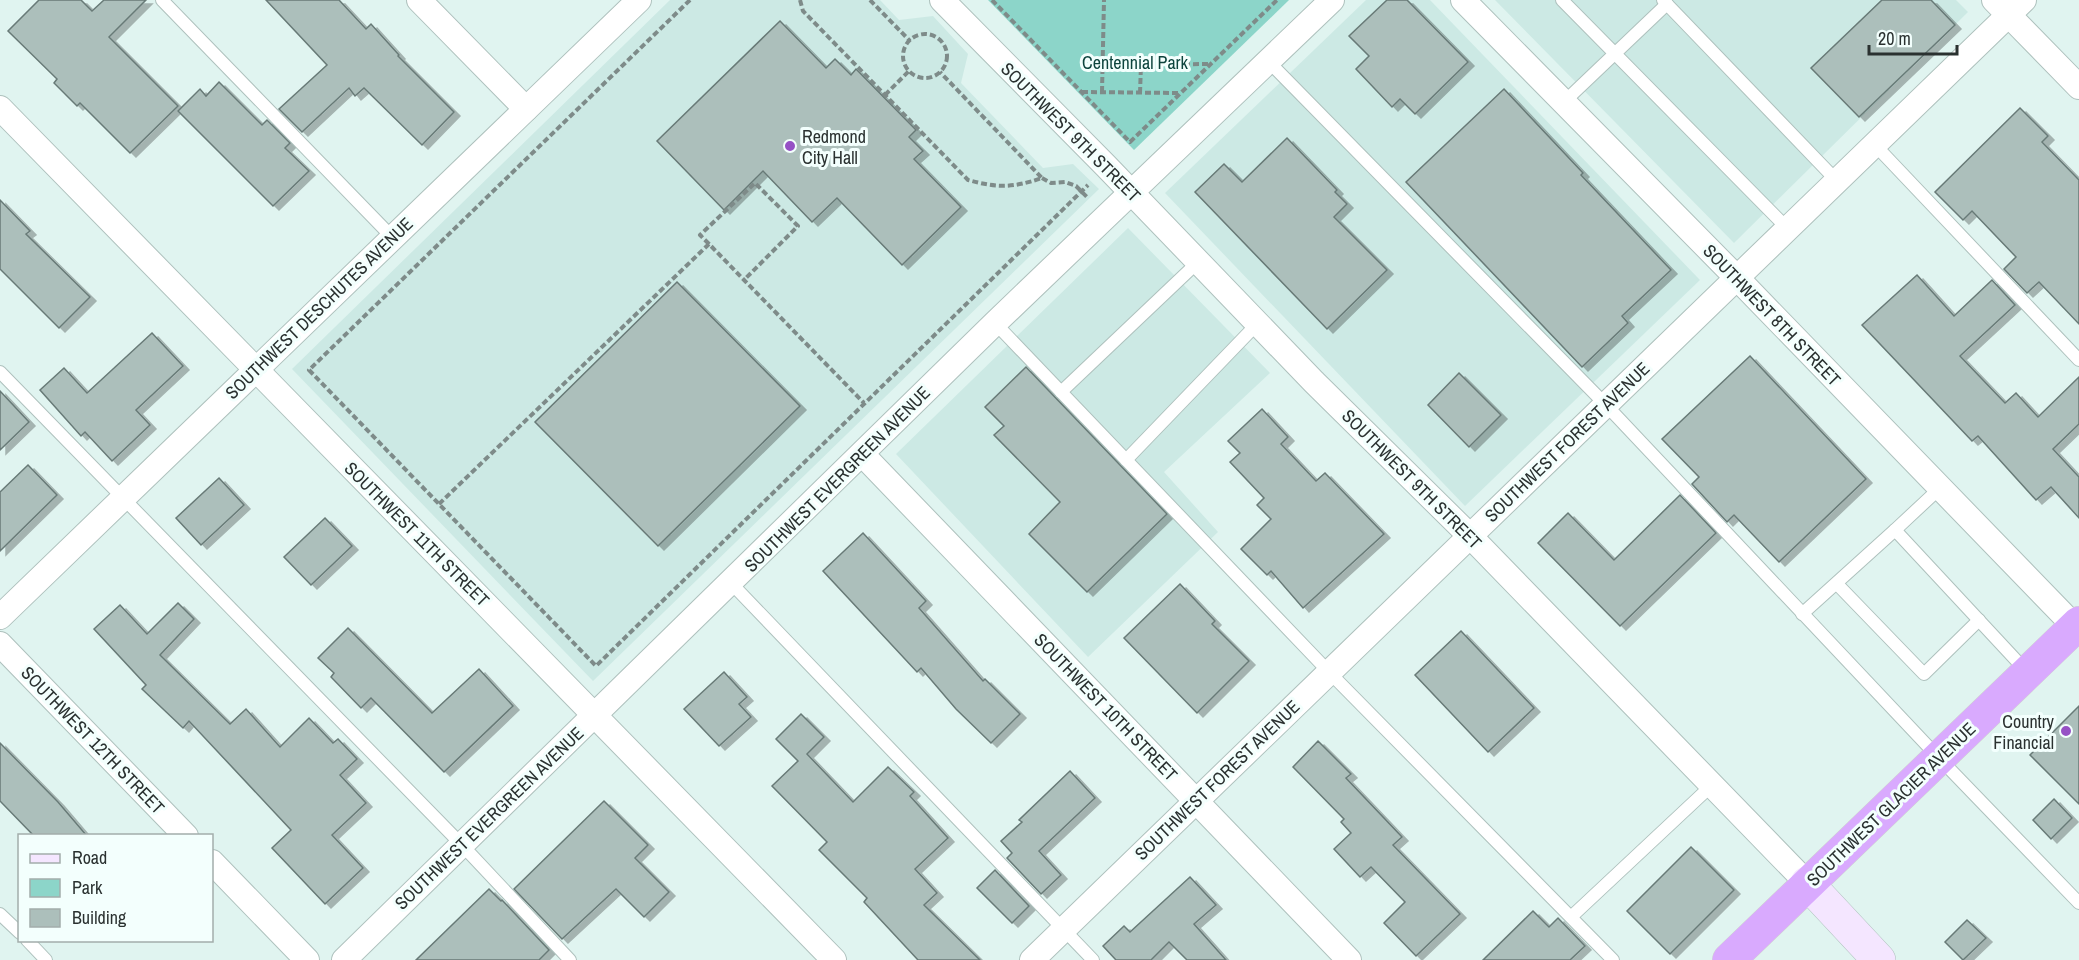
<svg xmlns="http://www.w3.org/2000/svg" width="2079" height="960" viewBox="0 0 2079 960" font-family="'Archivo Narrow',sans-serif">
<style>
.built{fill:#cce9e4}
.green{fill:#8cd5c9}
.building{fill:#acbfbb;stroke:#687a77;stroke-width:1.5;filter:url(#shadow)}
.lines{fill:none;stroke-linecap:round;stroke-linejoin:round}
.lane-casing{stroke:#aec1bd;stroke-width:14}
.street-casing{stroke:#aec1bd;stroke-width:26}
.secondary-casing{stroke:#aec1bd;stroke-width:34}
.highway-casing{stroke:#d0d2d1;stroke-width:34}
.path{stroke:#7e8b89;stroke-width:4;stroke-dasharray:6 3;stroke-linecap:butt}
.lane{stroke:#fff;stroke-width:12}
.street{stroke:#fff;stroke-width:24}
.secondary{stroke:#f4e6ff;stroke-width:33}
.highway{stroke:#d9aafe;stroke-width:33}
.poi-dot{fill:#9651c5;stroke:#f3fffd;stroke-width:2}
.labels{text-anchor:middle;dominant-baseline:central;stroke-width:6;stroke-linejoin:round;paint-order:stroke}
.park-label{font-size:18px;fill:#0d443d;stroke:#f3fffd}
.street-label{font-size:18px;fill:#2a3130;stroke:#f3fffd}
.poi-label{font-size:18px;fill:#2a3130;stroke:#f3fffd;text-anchor:start}
</style>
<defs>
<filter id="shadow"><feDropShadow dx="6" dy="4" stdDeviation="0" flood-color="#0004"/></filter>
</defs>
<rect width="100%" height="100%" fill="#e0f4f0"/>
<!-- built -->
<g class="built">
<path d="M 670,0 L 880,0 L 899,20 L 933,16 L 968,54 L 961,83 L 1043,168 L 1073,164 L 1099,189 L 593,681 L 292,369 Z"/>
<path d="M 1366,0 L 1430,0 L 1700,280 L 1465,506 L 1165,193 Z"/>
<path d="M 1495,0 L 1956,0 L 1968,12 L 1734,243 Z"/>
<path d="M 1128,228 L 1270,373 L 1164,472 L 1218,532 L 1088,657 L 896,454 Z"/>
</g>
<!-- green -->
<path class="green" d="M 988,0 L 1289,0 L 1134,150 Z"/>
<!-- building -->
<g class="building">
<path d="M 39,0 L 81,0 L 92,11 L 104,0 L 146,0 L 109,37 L 178,106 L 130,153 L 80,103 L 77,106 L 54,83 L 57,79 L 8,31 Z"/>
<path d="M 266,0 L 339,0 L 366,29 L 371,24 L 399,55 L 398,56 L 454,112 L 422,145 L 364,88 L 355,96 L 349,88 L 302,132 L 279,109 L 327,65 Z"/>
<path d="M 1387,0 L 1407,0 L 1468,62 L 1415,114 L 1400,99 L 1392,107 L 1356,69 L 1369,56 L 1349,36 Z"/>
<path d="M 1882,0 L 1931,0 L 1955,25 L 1859,117 L 1811,68 Z"/>
<path d="M 780,21 L 826,68 L 835,59 L 851,75 L 856,69 L 916,130 L 909,137 L 923,151 L 914,159 L 961,207 L 902,265 L 837,198 L 812,222 L 763,171 L 724,210 L 657,141 Z"/>
<path d="M 219,82 L 262,125 L 267,120 L 290,143 L 285,148 L 309,171 L 273,206 L 178,111 L 200,89 L 206,96 Z"/>
<path d="M 1504,89 L 1583,173 L 1581,175 L 1671,270 L 1622,316 L 1628,323 L 1582,367 L 1406,182 Z"/>
<path d="M 2020,108 L 2048,136 L 2042,142 L 2079,180 L 2079,324 L 2039,282 L 2027,293 L 2004,269 L 2016,257 L 1972,211 L 1963,220 L 1935,192 Z"/>
<path d="M 1287,138 L 1337,190 L 1335,192 L 1347,204 L 1334,217 L 1387,270 L 1327,329 L 1195,192 L 1224,164 L 1242,182 Z"/>
<path d="M 0,200 L 30,231 L 26,234 L 90,297 L 59,328 L 0,269 Z"/>
<path d="M 1917,275 L 1954,316 L 1992,280 L 2015,305 L 1960,356 L 2005,403 L 2016,393 L 2038,417 L 2079,377 L 2079,424 L 2053,449 L 2079,477 L 2079,518 L 2051,487 L 2036,500 L 1978,436 L 1972,441 L 1862,325 Z"/>
<path d="M 677,282 L 800,406 L 658,546 L 535,422 Z"/>
<path d="M 152,333 L 183,366 L 136,410 L 150,425 L 112,461 L 85,432 L 81,436 L 40,390 L 64,368 L 87,393 Z"/>
<path d="M 1750,356 L 1866,479 L 1779,562 L 1734,515 L 1727,522 L 1692,484 L 1699,477 L 1662,439 Z"/>
<path d="M 1026,367 L 1167,514 L 1087,592 L 1029,534 L 1060,502 L 994,435 L 1004,426 L 985,407 Z"/>
<path d="M 1459,373 L 1501,415 L 1469,447 L 1428,405 Z"/>
<path d="M 0,391 L 29,422 L 0,450 Z"/>
<path d="M 1262,409 L 1288,437 L 1281,444 L 1316,481 L 1325,473 L 1384,534 L 1303,608 L 1271,571 L 1267,575 L 1241,549 L 1271,519 L 1257,505 L 1264,498 L 1230,462 L 1240,453 L 1228,441 Z"/>
<path d="M 28,465 L 57,495 L 0,551 L 0,492 Z"/>
<path d="M 219,478 L 244,505 L 201,545 L 176,518 Z"/>
<path d="M 1680,495 L 1716,533 L 1620,626 L 1538,543 L 1568,513 L 1614,560 Z"/>
<path d="M 325,518 L 352,546 L 311,585 L 284,557 Z"/>
<path d="M 863,533 L 926,601 L 919,608 L 983,681 L 985,679 L 1020,714 L 991,743 L 956,709 L 921,668 L 917,672 L 823,571 Z"/>
<path d="M 1180,584 L 1215,621 L 1212,624 L 1249,661 L 1197,713 L 1124,638 Z"/>
<path d="M 178,603 L 194,619 L 160,655 L 230,724 L 246,709 L 280,747 L 309,718 L 333,743 L 338,739 L 357,759 L 340,775 L 366,803 L 332,835 L 363,868 L 325,904 L 272,848 L 291,830 L 189,721 L 183,728 L 142,689 L 146,685 L 94,629 L 120,605 L 147,634 Z"/>
<path d="M 348,628 L 432,713 L 479,669 L 513,706 L 444,772 L 371,698 L 361,708 L 331,677 L 334,673 L 318,658 Z"/>
<path d="M 1461,631 L 1534,708 L 1488,752 L 1415,675 Z"/>
<path d="M 724,672 L 747,697 L 739,704 L 751,717 L 719,746 L 684,709 Z"/>
<path d="M 2079,706 L 2079,804 L 2030,755 Z"/>
<path d="M 801,714 L 824,737 L 807,754 L 853,802 L 888,767 L 914,792 L 910,796 L 948,838 L 915,869 L 937,893 L 924,905 L 980,960 L 918,960 L 864,902 L 867,898 L 819,850 L 827,842 L 772,786 L 798,761 L 776,739 Z"/>
<path d="M 1318,741 L 1351,774 L 1346,778 L 1402,837 L 1393,845 L 1460,914 L 1416,956 L 1384,923 L 1405,902 L 1371,867 L 1360,877 L 1334,849 L 1351,833 L 1341,822 L 1344,819 L 1293,767 Z"/>
<path d="M 0,743 L 58,802 L 87,836 L 34,836 L 0,801 Z"/>
<path d="M 1070,771 L 1095,798 L 1039,851 L 1061,875 L 1041,894 L 1007,858 L 1012,853 L 1001,841 L 1022,822 L 1019,820 Z"/>
<path d="M 2054,799 L 2072,818 L 2051,839 L 2033,820 Z"/>
<path d="M 604,801 L 648,845 L 635,858 L 669,892 L 644,917 L 616,889 L 562,939 L 514,889 Z"/>
<path d="M 1691,847 L 1734,890 L 1670,954 L 1627,911 Z"/>
<path d="M 995,870 L 1029,906 L 1012,923 L 977,888 Z"/>
<path d="M 1190,877 L 1216,905 L 1194,924 L 1226,960 L 1187,960 L 1169,942 L 1151,960 L 1116,960 L 1103,946 L 1124,926 L 1130,932 Z"/>
<path d="M 489,889 L 501,901 L 502,900 L 549,950 L 539,960 L 416,960 Z"/>
<path d="M 1533,911 L 1549,927 L 1558,918 L 1585,946 L 1570,960 L 1483,960 Z"/>
<path d="M 1967,920 L 1986,938 L 1963,960 L 1945,942 Z"/>
</g>
<g class="lines">
<defs>
<g id="lane">
<path d="M 162,0 L 393,238"/>
<path d="M 1562,0 L 1788,229"/>
<path d="M 1663,0 L 1837,181"/>
<path d="M 1268,61 L 1606,405 L 1939,758 L 2079,903"/>
<path d="M 1564,102 L 1667,4"/>
<path d="M 1875,145 L 2079,360"/>
<path d="M 995,323 L 1329,672 L 1613,960"/>
<path d="M 0,372 L 462,845 L 570,960"/>
<path d="M 1061,392 L 1198,262"/>
<path d="M 1126,460 L 1258,323"/>
<path d="M 1895,530 L 1940,488"/>
<path d="M 731,583 L 1093,960"/>
<path d="M 1837,584 L 1924,674 L 1979,620"/>
<path d="M 1802,614 L 1895,530 L 2028,673"/>
<path d="M 0,914 L 20,933"/>
<path d="M 1571,917 L 1711,786"/>
<path d="M 27,940 L 46,960"/>
</g>
<g id="street">
<path d="M 419,0 L 526,109"/>
<path d="M 942,0 L 1106,166 L 1314,382 L 1470,536 L 1807,883"/>
<path d="M 1463,0 L 1737,278 L 2079,631"/>
<path d="M 1994,0 L 2079,87"/>
<path d="M 0,108 L 834,960"/>
<path d="M 862,454 L 1349,960"/>
<path d="M 0,617 L 639,0"/>
<path d="M 0,644 L 186,836"/>
<path d="M 212,862 L 307,960"/>
<path d="M 344,960 L 995,323 L 1332,0"/>
<path d="M 1032,960 L 2024,0"/>
</g>
<path id="secondary" d="M 1807,883 L 1879,960"/>
<path id="highway" d="M 1729,960 L 2079,623"/>
</defs>
<!-- lane casing -->
<use href="#lane" class="lane-casing"/>
<!-- street casing -->
<use href="#street" class="street-casing"/>
<!-- secondary casing -->
<use href="#secondary" class="secondary-casing"/>
<!-- highway casing -->
<use href="#highway" class="highway-casing"/>
<!-- path -->
<g class="path">
<path d="M 690,0 L 309,370 L 596,666 L 1088,185"/>
<path d="M 800,0 L 803,11 L 968,180 C 997,188 1013,188 1042,178 L 940,72"/>
<path d="M 870,0 L 910,41"/>
<path d="M 992,0 L 1130,142 L 1277,0"/>
<circle cx="925" cy="56" r="22"/>
<path d="M 1103,65 L 1210,64"/>
<path d="M 1082,92 L 1180,93"/>
<path d="M 1102,92 L 1104,0"/>
<path d="M 1140,93 L 1141,65"/>
<path d="M 885,95 L 909,71"/>
<path d="M 1042,178 L 1051,183 L 1065,182 L 1076,186 L 1087,197"/>
<path d="M 709,244 L 700,235 L 755,183 L 798,226 L 744,280"/>
<path d="M 439,504 L 709,244 L 864,403"/>
</g>
<!-- lane -->
<use href="#lane" class="lane"/>
<!-- street -->
<use href="#street" class="street"/>
<!-- secondary -->
<use href="#secondary" class="secondary"/>
<!-- highway -->
<use href="#highway" class="highway"/>
</g>
<!-- markers -->
<g class="poi-dot">
<circle cx="790" cy="146" r="6"/>
<circle cx="2066" cy="731" r="6"/>
</g>
<g class="labels">
<!-- park labels -->
<g class="park-label">
<text x="1135" y="62">Centennial Park</text>
</g>
<!-- street labels -->
<g class="street-label">
<text transform="translate(1071 132) rotate(45)">SOUTHWEST 9TH STREET</text>
<text transform="translate(319 308) rotate(-44)">SOUTHWEST DESCHUTES AVENUE</text>
<text transform="translate(1772 315) rotate(46)">SOUTHWEST 8TH STREET</text>
<text transform="translate(1567 442) rotate(-44)">SOUTHWEST FOREST AVENUE</text>
<text transform="translate(837 479) rotate(-45)">SOUTHWEST EVERGREEN AVENUE</text>
<text transform="translate(1412 479) rotate(45)">SOUTHWEST 9TH STREET</text>
<text transform="translate(417 534) rotate(45)">SOUTHWEST 11TH STREET</text>
<text transform="translate(1106 707) rotate(46)">SOUTHWEST 10TH STREET</text>
<text transform="translate(93 740) rotate(46)">SOUTHWEST 12TH STREET</text>
<text transform="translate(1217 780) rotate(-44)">SOUTHWEST FOREST AVENUE</text>
<text transform="translate(1891 804) rotate(-44)">SOUTHWEST GLACIER AVENUE</text>
<text transform="translate(489 818) rotate(-44)">SOUTHWEST EVERGREEN AVENUE</text>
</g>
<!-- poi labels -->
<g class="poi-label">
<text x="802" y="136">Redmond<tspan x="802" dy="21">City Hall</tspan></text>
<text x="2054" y="721" text-anchor="end">Country<tspan x="2054" dy="21">Financial</tspan></text>
</g>
</g>
<!-- legend -->
<rect x="18" y="834" width="195" height="108" fill="#f3fffd" stroke="#a3adab" stroke-width="1.5"/>
<rect x="30" y="854" width="30" height="9" fill="#f4e6ff" stroke="#a3adab" stroke-width="1.5"/>
<text x="72" y="864" font-size="18" fill="#2a3130">Road</text>
<rect x="30" y="879" width="30" height="18" fill="#8cd5c9" stroke="#a3adab" stroke-width="1.5"/>
<text x="72" y="894" font-size="18" fill="#2a3130">Park</text>
<rect x="30" y="909" width="30" height="18" fill="#acbfbb" stroke="#a3adab" stroke-width="1.5"/>
<text x="72" y="924" font-size="18" fill="#2a3130">Building</text>
<!-- scale -->
<path d="M1869 45v9h88v-9" fill="none" stroke="#2a3130" stroke-width="3"/>
<text x="1878" y="45" font-size="18" fill="#2a3130" stroke="#f3fffd" stroke-width="4.5" paint-order="stroke">20 m</text>
</svg>
